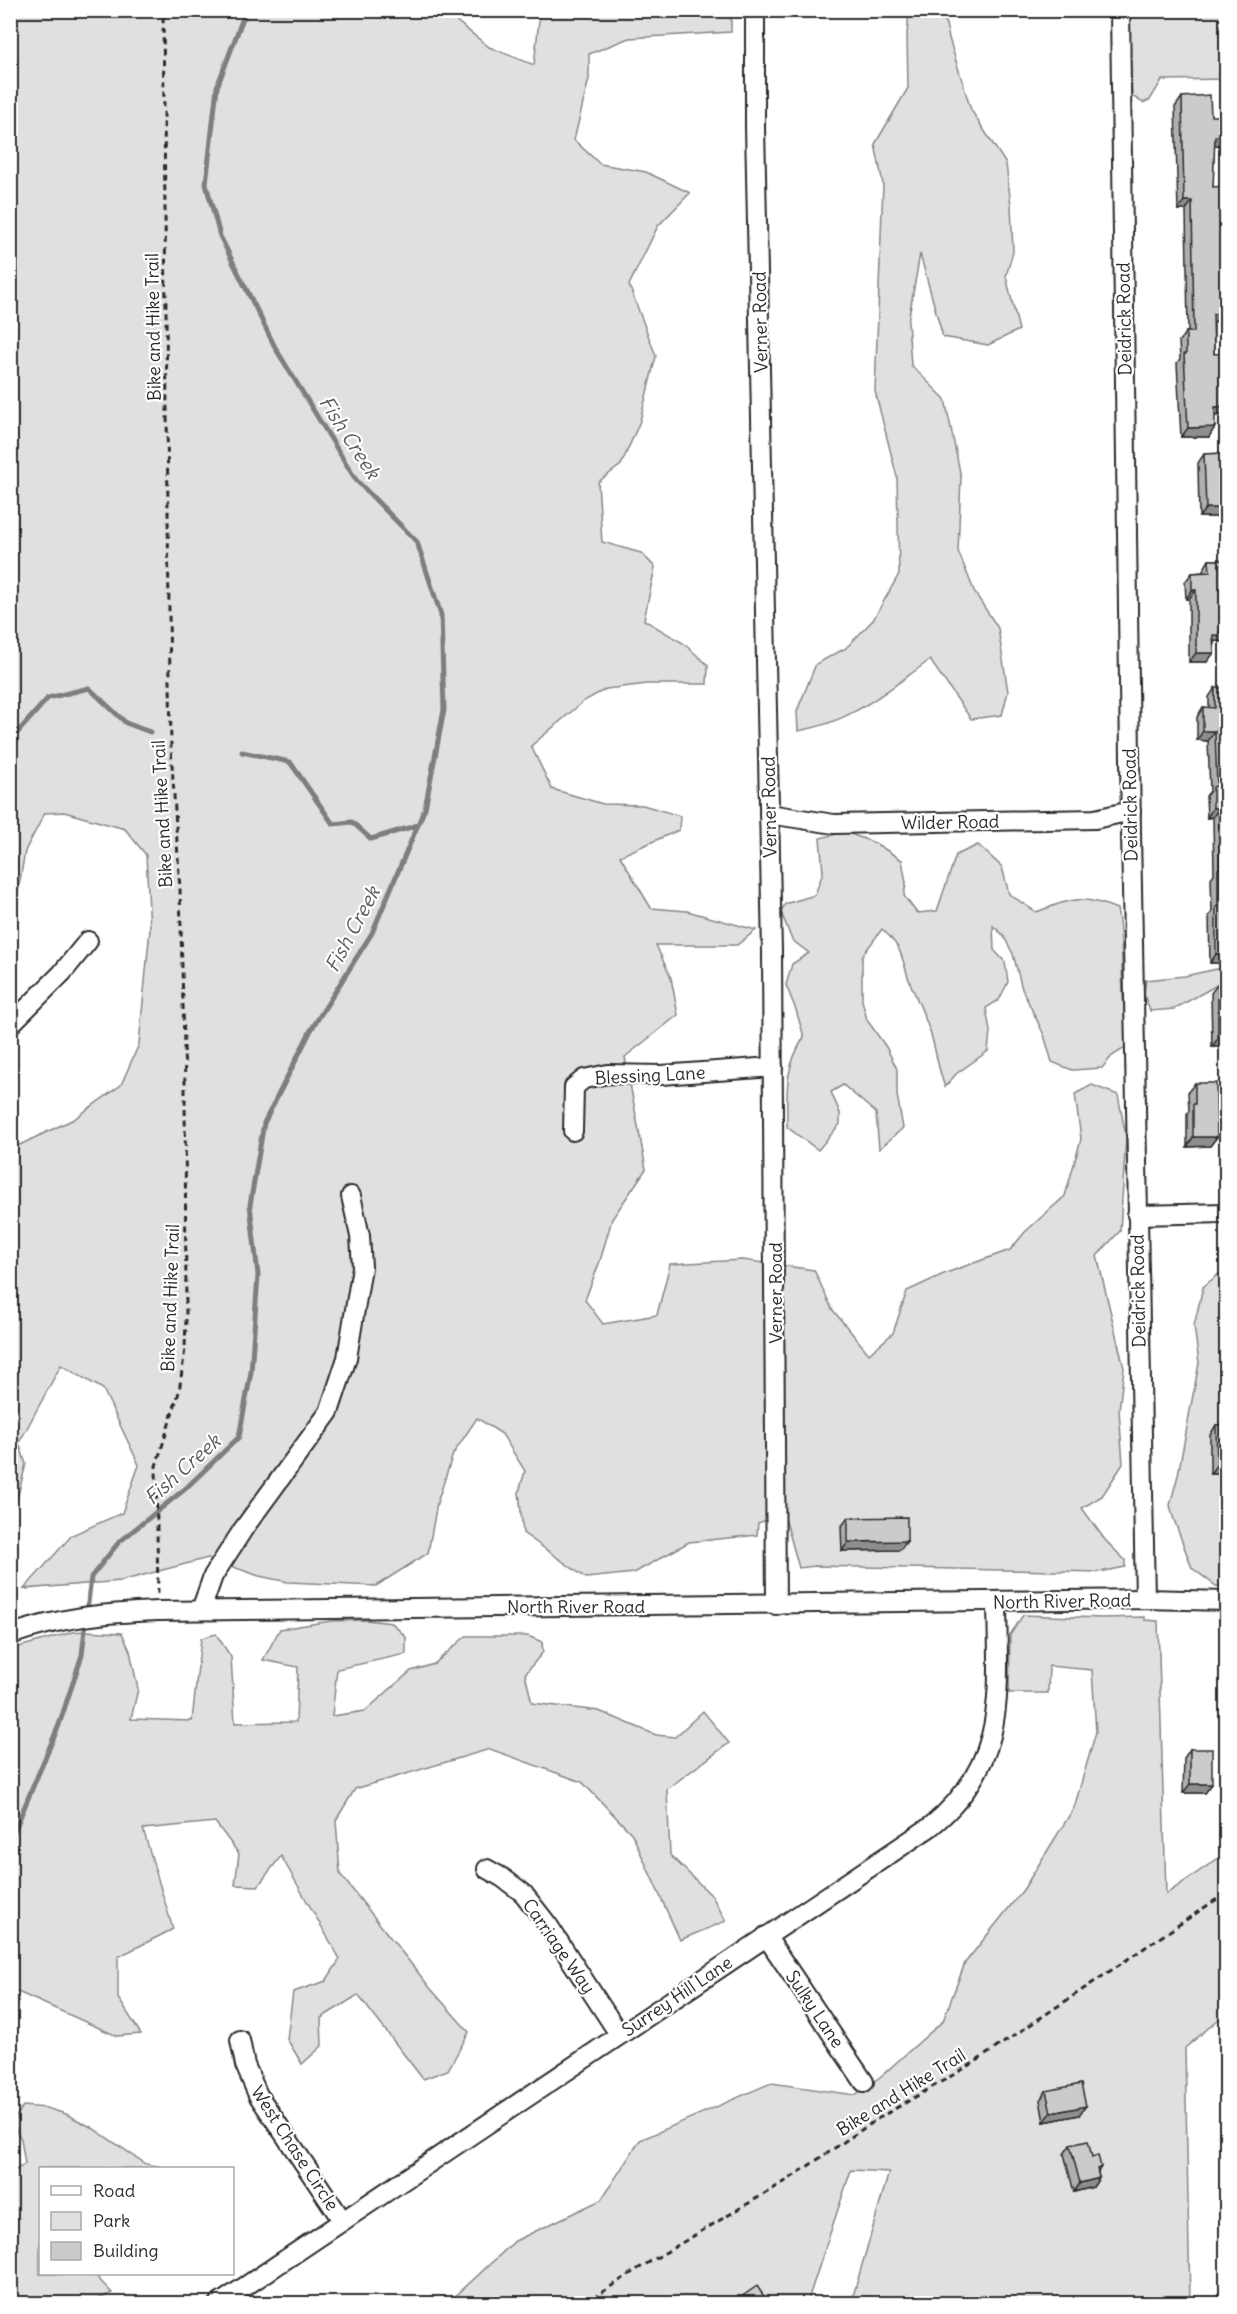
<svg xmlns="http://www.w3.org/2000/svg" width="1237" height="2314" viewBox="0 0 1237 2314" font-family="Delius,sans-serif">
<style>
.green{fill:#e0e0e0;stroke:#868686;stroke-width:1.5}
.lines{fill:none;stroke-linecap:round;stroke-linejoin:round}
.stream{stroke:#7e7e7e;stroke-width:5}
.minor-casing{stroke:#2b2b2b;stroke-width:22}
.path{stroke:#2b2b2b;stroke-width:3;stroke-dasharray:6 4.5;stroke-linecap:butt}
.minor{stroke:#fff;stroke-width:18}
.wall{fill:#afafaf;stroke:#2b2b2b;stroke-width:1.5}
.shaded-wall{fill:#8e8e8e;stroke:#2b2b2b;stroke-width:1.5}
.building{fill:#cbcbcb;stroke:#2b2b2b;stroke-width:1.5}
.labels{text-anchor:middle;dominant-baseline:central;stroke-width:4.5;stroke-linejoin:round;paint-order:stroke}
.street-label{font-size:18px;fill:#2b2b2b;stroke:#fff}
.water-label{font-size:20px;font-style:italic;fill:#5c5c5c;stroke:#fff}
</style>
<rect width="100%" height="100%" fill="#fff"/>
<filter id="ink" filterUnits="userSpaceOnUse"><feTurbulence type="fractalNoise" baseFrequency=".0167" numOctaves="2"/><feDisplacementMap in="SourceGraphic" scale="12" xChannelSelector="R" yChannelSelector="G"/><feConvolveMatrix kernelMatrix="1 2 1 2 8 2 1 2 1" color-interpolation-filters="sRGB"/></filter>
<g filter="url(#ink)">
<!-- green -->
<g class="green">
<path d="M 11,11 L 444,11 L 489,47 L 534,65 L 540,11 L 731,11 L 731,32 L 629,38 L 589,54 L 589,79 L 574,140 L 600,164 L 646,172 L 690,193 L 658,226 L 629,285 L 656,356 L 640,421 L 621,465 L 598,482 L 602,542 L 641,553 L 655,567 L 644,620 L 683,643 L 708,665 L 707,684 L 647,684 L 606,689 L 584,701 L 531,746 L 552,789 L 603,804 L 643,805 L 680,816 L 679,830 L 620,856 L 651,908 L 687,911 L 756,930 L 737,945 L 656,945 L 671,978 L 678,1015 L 625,1057 L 646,1169 L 612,1219 L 600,1261 L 585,1300 L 603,1324 L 657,1315 L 670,1264 L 743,1260 L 814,1270 L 832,1309 L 869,1354 L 893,1333 L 907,1291 L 946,1273 L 1010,1250 L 1025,1232 L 1065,1196 L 1081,1139 L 1075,1094 L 1092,1085 L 1118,1095 L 1126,1136 L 1120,1231 L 1097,1256 L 1124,1368 L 1119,1410 L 1123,1464 L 1102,1496 L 1082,1508 L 1105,1540 L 1125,1560 L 1125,1567 L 1100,1572 L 815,1566 L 799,1568 L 784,1514 L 758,1523 L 757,1535 L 689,1542 L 634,1573 L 586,1578 L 523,1533 L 519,1492 L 525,1471 L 502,1434 L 477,1418 L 453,1454 L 437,1503 L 428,1553 L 376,1586 L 288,1582 L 259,1576 L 208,1558 L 121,1581 L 24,1589 L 72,1535 L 122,1513 L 139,1465 L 103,1389 L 61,1365 L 19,1443 L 26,1464 L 11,1522 L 11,1149 L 74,1119 L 121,1085 L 139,1044 L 150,929 L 146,855 L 125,829 L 64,812 L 45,813 L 25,851 L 11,933 Z"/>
<path d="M 909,11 L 943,11 L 949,38 L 971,110 L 1006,164 L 1011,205 L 1013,252 L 1006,276 L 1019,330 L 988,345 L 943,337 L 920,254 L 908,322 L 911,365 L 945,399 L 961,477 L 958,551 L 975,593 L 998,628 L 1008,692 L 1002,715 L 971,719 L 930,660 C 886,691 853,722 798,731 L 797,711 L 816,664 L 846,648 L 873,620 L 899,574 L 897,477 L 875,391 L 883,184 L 875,144 L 908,88 L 907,34 Z"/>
<path d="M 1128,11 L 1226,11 L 1226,79 L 1162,80 L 1150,100 L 1143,103 L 1132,96 Z"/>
<path d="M 845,832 L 875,843 L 902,860 L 906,883 L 904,896 L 917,913 L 937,911 L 956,855 L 978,845 L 1002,867 L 1009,894 L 1036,912 C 1072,899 1080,894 1117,909 C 1126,954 1118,1001 1130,1045 L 1112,1056 L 1102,1068 L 1072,1070 L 1052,1062 L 1044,1035 L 1022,989 L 1013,954 L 1003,935 L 993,926 L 994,950 L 1005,962 L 1008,982 L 999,1000 L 986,1008 L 990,1031 L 988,1051 L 956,1074 L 945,1087 C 939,1072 937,1057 933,1042 C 928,1022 919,1004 911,985 C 900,958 906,951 882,929 L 862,956 L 862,1000 L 867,1020 L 886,1047 L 897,1069 L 897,1095 L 903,1128 L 879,1149 L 876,1113 L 843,1085 L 831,1092 L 840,1113 L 840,1124 L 818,1150 L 787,1127 C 787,1091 784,1069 804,1037 L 796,1010 L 786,985 L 792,964 L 809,953 L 792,940 L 781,912 L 785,904 L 815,895 L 823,872 L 820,838 Z"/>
<path d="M 1226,967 L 1226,980 L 1174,1009 L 1150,1011 L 1144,994 L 1146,980 L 1185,976 Z"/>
<path d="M 1226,1268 L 1226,1586 L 1216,1586 L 1192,1568 L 1173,1517 L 1170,1505 L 1178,1475 L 1199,1363 L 1194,1326 L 1203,1287 Z"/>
<path d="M 1023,1615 L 1101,1618 L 1145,1617 L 1145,1620 L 1158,1621 L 1166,1894 L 1226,1853 L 1226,2013 L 1185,2048 L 1190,2303 L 851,2303 L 889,2172 L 851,2170 L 807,2303 L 447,2304 L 515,2241 L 601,2200 L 640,2140 L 771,2083 L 855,2095 L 880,2077 L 943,2021 L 965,1963 L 1023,1890 L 1074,1808 L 1096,1732 L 1092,1670 L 1049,1666 L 1048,1693 L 1009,1693 L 1010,1635 Z"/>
<path d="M 366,1620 L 392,1623 L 406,1637 L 406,1654 L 337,1669 L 332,1716 L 365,1711 L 411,1671 L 434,1664 L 466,1636 L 528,1636 L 542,1642 L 543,1652 L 525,1674 L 532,1703 L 599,1711 L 656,1735 L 675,1737 L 703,1711 L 729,1743 L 667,1789 L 670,1855 L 712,1896 L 726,1921 L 680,1940 L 632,1834 L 582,1782 L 490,1749 L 355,1789 L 336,1820 L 340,1874 L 431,1989 L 469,2032 L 448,2070 L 423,2079 L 358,1995 L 321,2018 L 322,2046 L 302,2064 L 287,2039 L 293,1992 L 326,1981 L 340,1959 L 281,1856 L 258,1886 L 235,1885 L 239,1854 L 215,1822 L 143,1829 L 173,1929 L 118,1957 L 118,1998 L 141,2034 L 117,2036 L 11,1989 L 11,1649 L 73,1632 L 85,1631 L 122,1633 L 130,1651 L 138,1689 L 131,1719 L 192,1721 L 201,1638 L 216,1634 L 231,1657 L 235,1723 L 296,1722 L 298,1667 L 263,1660 L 280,1629 L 331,1621 Z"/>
<path d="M 23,2106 L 46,2108 L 66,2114 L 91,2127 L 146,2164 L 170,2168 L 40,2168 L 40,2274 L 94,2274 L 112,2293 L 89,2303 L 11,2303 L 11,2173 L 25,2164 L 21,2139 L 12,2123 Z"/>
</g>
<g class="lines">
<!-- stream -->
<g class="stream">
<path d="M 10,741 L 48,698 L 89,688 L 126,723 L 150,732"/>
<path d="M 242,752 L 290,762 L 333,824 L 352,822 L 371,839 L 418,825"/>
<path d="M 10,1841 L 59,1725 L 82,1655 L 91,1577 L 119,1542 L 185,1489 L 239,1437 L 251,1372 L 258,1275 L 250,1205 L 264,1123 L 311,1030 L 372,933 L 425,808 L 444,710 L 441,615 L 417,542 L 356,480 L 276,349 L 220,236 L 206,184 L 217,87 L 246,10"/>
</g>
<defs>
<g id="minor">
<path d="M 755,10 L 755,126 L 772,952 L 776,1605"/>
<path d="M 1120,10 L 1131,833 L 1145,1599"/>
<path d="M 769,814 L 834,824 L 1095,819 L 1131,811"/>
<path d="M 10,1025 L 62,973 L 88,941"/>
<path d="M 573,1131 L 574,1087 L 584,1079 L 608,1074 L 661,1075 L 773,1067"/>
<path d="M 1137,1215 L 1226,1213"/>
<path d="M 201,1610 L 213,1576 L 244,1528 L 329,1412 L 347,1358 L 362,1267 L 360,1236 L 351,1196"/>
<path d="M 10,1635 C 60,1617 106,1613 158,1611 L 1145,1599 L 1226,1601"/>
<path d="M 487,1869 L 503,1878 L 523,1893 L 548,1925 L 619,2034"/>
<path d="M 766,1936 L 864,2082"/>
<path d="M 240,2040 L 245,2065 L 258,2095 L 342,2220"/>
<path d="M 219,2304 L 930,1827 C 1009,1763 998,1693 997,1602"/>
</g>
</defs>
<!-- minor casing -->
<use href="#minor" class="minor-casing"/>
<!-- path -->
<g class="path">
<path d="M 158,1594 L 156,1466 L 179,1392 L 185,1349 L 186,1318 L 185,1083 L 180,889 L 171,748 L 169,612 L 163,10"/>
<path d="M 584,2304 L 636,2270 L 786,2181 L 879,2118 L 972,2064 L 1226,1893"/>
</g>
<!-- minor -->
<use href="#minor" class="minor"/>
</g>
<!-- wall -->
<g class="wall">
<path d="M 1182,97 L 1211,116 L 1225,136 L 1218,145 L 1214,145 L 1213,187 L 1227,186 L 1227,239 L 1222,239 L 1214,323 L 1214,354 L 1227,353 L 1227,411 L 1223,415 L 1215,416 L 1209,437 L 1181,437 L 1177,363 L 1180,359 L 1179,341 L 1186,332 L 1188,332 L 1186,210 L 1178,210 L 1175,107 Z"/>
<path d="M 1227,453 L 1227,514 L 1225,517 L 1199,517 L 1198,463 L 1204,454 Z"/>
<path d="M 1209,560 L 1227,560 L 1227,636 L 1223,642 L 1215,641 L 1207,662 L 1189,662 L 1189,599 L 1186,599 L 1185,582 L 1192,573 L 1203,572 L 1203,570 Z"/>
<path d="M 1215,688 L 1227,963 L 1210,963 L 1209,916 L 1212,912 L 1211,878 L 1214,874 L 1213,817 L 1207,818 L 1206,796 L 1210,791 L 1208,741 L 1197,740 L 1197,717 L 1203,707 L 1209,708 L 1209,697 Z"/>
<path d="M 1218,984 L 1227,1047 L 1212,1047 L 1211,993 Z"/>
<path d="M 1195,1083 L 1217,1137 L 1210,1146 L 1187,1147 L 1187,1114 L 1189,1111 L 1188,1092 Z"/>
<path d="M 1216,1425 L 1227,1425 L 1227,1474 L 1210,1474 L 1210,1435 Z"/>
<path d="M 848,1518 L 907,1541 L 900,1550 L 842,1551 L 841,1527 Z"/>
<path d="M 1190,1749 L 1212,1784 L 1205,1793 L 1183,1793 L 1184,1758 Z"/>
<path d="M 1046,2091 L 1079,2115 L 1044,2122 L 1040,2100 Z"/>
<path d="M 1070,2145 L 1092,2157 L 1101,2167 L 1098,2172 L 1099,2178 L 1093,2187 L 1074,2192 L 1064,2154 Z"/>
</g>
<!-- shaded-wall -->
<g class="shaded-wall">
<path d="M 1215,136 L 1225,136 L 1218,145 L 1208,146 Z"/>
<path d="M 1184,201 L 1192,201 L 1186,210 L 1178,210 Z"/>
<path d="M 1222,230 L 1227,230 L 1227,239 L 1216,239 Z"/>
<path d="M 1213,314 L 1221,314 L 1214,323 L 1207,323 Z"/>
<path d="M 1227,406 L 1227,411 L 1223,415 L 1208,416 L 1215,407 Z"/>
<path d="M 1215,427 L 1209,437 L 1181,437 L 1188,428 Z"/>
<path d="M 1206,508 L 1227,508 L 1227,514 L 1225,517 L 1199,517 Z"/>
<path d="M 1192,590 L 1196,590 L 1189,599 L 1186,599 Z"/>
<path d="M 1219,632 L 1227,632 L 1227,636 L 1223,642 L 1215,641 L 1213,644 L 1213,635 Z"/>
<path d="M 1196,653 L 1214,653 L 1207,662 L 1189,662 Z"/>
<path d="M 1203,731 L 1215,731 L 1208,741 L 1197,740 Z"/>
<path d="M 1213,808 L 1219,808 L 1213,817 L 1207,818 Z"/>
<path d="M 1216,954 L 1227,954 L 1227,963 L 1210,963 Z"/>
<path d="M 1218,1038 L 1227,1038 L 1227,1047 L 1212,1047 Z"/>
<path d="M 1193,1137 L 1217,1137 L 1210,1146 L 1187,1147 Z"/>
<path d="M 1217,1464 L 1227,1464 L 1227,1474 L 1210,1474 Z"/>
<path d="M 907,1541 L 900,1550 L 842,1551 L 848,1542 Z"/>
<path d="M 1190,1784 L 1212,1784 L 1205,1793 L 1183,1793 Z"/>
<path d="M 1086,2106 L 1079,2115 L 1044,2122 L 1051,2113 Z"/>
<path d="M 1099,2178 L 1093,2187 L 1074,2192 L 1080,2183 Z"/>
</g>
<!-- building -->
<g class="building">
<path d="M 1210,95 L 1211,116 L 1224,116 L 1225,136 L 1215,136 L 1213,187 L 1227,186 L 1227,230 L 1222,230 L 1221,314 L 1213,314 L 1214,354 L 1227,353 L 1227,406 L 1215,407 L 1215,427 L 1188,428 L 1184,354 L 1186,354 L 1186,332 L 1194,332 L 1192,201 L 1184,201 L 1182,97 Z"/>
<path d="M 1227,453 L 1227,508 L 1206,508 L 1204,454 Z"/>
<path d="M 1209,560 L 1227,560 L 1227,632 L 1219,632 L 1219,635 L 1213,635 L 1214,653 L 1196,653 L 1196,590 L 1192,590 L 1192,573 L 1210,572 Z"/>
<path d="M 1215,688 L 1227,688 L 1227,954 L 1216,954 L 1216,907 L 1218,907 L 1218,869 L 1220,869 L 1219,808 L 1213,808 L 1213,787 L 1217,786 L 1215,731 L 1203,731 L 1203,707 L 1215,708 Z"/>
<path d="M 1227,983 L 1227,1038 L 1218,1038 L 1218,984 Z"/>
<path d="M 1195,1083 L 1216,1083 L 1217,1137 L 1193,1137 L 1193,1104 L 1195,1104 Z"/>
<path d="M 1216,1425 L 1227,1425 L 1227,1464 L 1217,1464 Z"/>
<path d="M 907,1517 L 907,1541 L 848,1542 L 848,1518 Z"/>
<rect x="1190" y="1749" width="22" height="35"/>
<path d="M 1081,2084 L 1086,2106 L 1051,2113 L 1046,2091 Z"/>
<path d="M 1088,2141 L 1092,2157 L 1098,2155 L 1101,2167 L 1097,2169 L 1099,2178 L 1080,2183 L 1070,2145 Z"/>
<path d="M 757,2286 L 769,2304 L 731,2304 Z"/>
</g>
</g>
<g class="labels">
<!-- street labels -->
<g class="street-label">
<text transform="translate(1124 319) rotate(-91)">Deidrick Road</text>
<text transform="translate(760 322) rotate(-91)">Verner Road</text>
<text transform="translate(153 327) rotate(-91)">Bike and Hike Trail</text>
<text transform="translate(1130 805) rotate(-91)">Deidrick Road</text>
<text transform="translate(769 807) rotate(-91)">Verner Road</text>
<text transform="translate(162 814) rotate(-93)">Bike and Hike Trail</text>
<text transform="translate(950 822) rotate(-1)">Wilder Road</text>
<text transform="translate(650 1075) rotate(-3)">Blessing Lane</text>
<text transform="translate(1138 1291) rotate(-91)">Deidrick Road</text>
<text transform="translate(775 1293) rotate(-90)">Verner Road</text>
<text transform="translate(170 1298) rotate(-88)">Bike and Hike Trail</text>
<text transform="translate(1062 1601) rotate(-1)">North River Road</text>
<text x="576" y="1606">North River Road</text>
<text transform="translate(559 1946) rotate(55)">Carriage Way</text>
<text transform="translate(677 1996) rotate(-34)">Surrey Hill Lane</text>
<text transform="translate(815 2009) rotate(56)">Sulky Lane</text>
<text transform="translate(901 2092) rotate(-32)">Bike and Hike Trail</text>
<text transform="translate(295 2148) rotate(57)">West Chase Circle</text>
</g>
<!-- water labels -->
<g class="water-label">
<text transform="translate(350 437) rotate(57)">Fish Creek</text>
<text transform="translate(352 929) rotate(-62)">Fish Creek</text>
<text transform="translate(182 1469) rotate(-42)">Fish Creek</text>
</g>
</g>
<!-- margin -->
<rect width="1237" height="2314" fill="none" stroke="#fff" stroke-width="36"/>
<rect x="18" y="18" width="1201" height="2278" fill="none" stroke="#2b2b2b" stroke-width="2" filter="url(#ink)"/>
<!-- legend -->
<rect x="39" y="2167" width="195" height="108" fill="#ffffff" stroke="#aaaaaa" stroke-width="1.5"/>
<rect x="51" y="2186" width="30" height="9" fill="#ffffff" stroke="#aaaaaa" stroke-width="1.5"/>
<text x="93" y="2197" font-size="18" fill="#2b2b2b">Road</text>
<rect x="51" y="2212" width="30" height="18" fill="#e0e0e0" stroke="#aaaaaa" stroke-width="1.5"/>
<text x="93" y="2227" font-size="18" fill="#2b2b2b">Park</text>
<rect x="51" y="2242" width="30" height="18" fill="#cbcbcb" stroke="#aaaaaa" stroke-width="1.5"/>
<text x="93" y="2257" font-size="18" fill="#2b2b2b">Building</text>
</svg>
